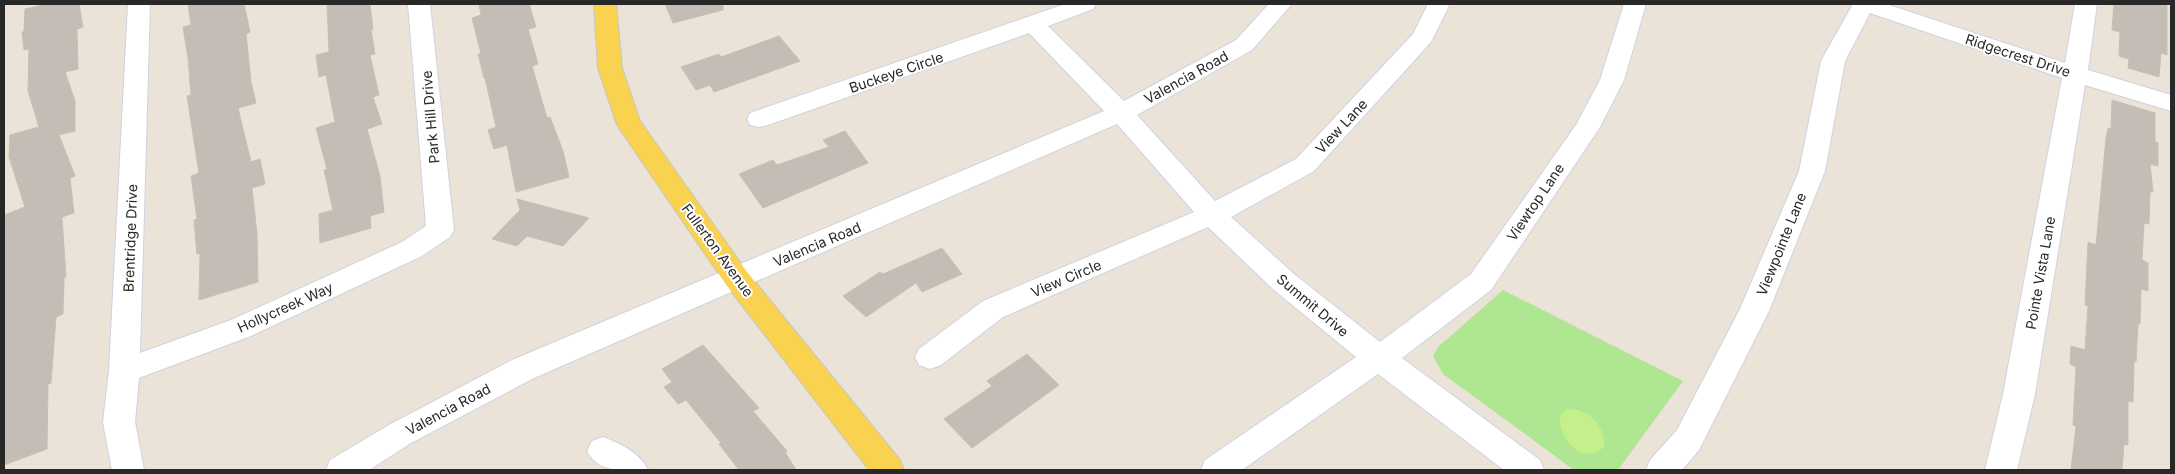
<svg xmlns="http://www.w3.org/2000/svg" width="2175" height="474" viewBox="0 0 2175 474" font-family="Inter,sans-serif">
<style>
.green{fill:#aee691}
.pitch{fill:#c4ef8b}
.building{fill:#c3bdb5;stroke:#c7c0b2}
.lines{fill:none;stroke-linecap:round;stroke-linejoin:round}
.minor-casing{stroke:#ced2e2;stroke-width:2}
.major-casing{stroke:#c7c7c7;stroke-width:2}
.minor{fill:#fff;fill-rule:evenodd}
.major{fill:#f9d250;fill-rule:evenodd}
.labels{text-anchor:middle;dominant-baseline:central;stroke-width:4;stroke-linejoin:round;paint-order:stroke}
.street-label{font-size:14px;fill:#282828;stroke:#fff}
</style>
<rect width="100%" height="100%" fill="#ece3d8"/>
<!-- green -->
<path class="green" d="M 1503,290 L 1683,381 L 1618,470 L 1574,470 L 1443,374 L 1433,356 L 1438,347 Z"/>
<!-- pitch -->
<path class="pitch" d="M 1573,409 C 1593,412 1605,428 1604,447 C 1582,467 1558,438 1560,416 L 1566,410 Z"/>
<!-- building -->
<g class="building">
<path d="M 39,4 L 79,4 L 83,27 L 77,29 L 78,69 L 65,72 L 75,101 L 75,131 L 59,135 L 75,176 L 70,178 L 74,213 L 62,217 L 66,277 L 64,278 L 63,314 L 56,317 L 51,383 L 48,384 L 47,449 L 4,465 L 4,215 L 25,207 L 9,157 L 10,135 L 39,127 L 28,91 L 29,49 L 24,50 L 22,32 L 24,31 L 25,9 L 39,6 Z"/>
<path d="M 188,4 L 244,4 L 250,32 L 246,34 L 251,82 L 256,103 L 238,108 L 251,162 L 260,159 L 265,184 L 252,188 L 257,234 L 258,282 L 199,300 L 200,253 L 197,254 L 194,220 L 197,219 L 191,176 L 199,173 L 187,96 L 191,95 L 188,58 L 183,27 L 191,25 Z"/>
<path d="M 327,4 L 370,4 L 373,29 L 371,30 L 375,54 L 370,55 L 379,95 L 373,97 L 382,124 L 367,129 L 380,176 L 384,212 L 370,216 L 371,228 L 320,243 L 319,214 L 333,210 L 324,170 L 327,169 L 316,128 L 335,122 L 326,75 L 319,77 L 316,55 L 329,52 Z"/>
<path d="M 479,4 L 529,4 L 536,27 L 528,29 L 538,64 L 532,66 L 547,118 L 550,117 L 563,151 L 569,177 L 516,192 L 507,145 L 494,149 L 488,130 L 496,127 L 485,78 L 484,78 L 478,54 L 481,54 L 472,18 L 481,15 Z"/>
<path d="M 665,4 L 723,4 L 723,10 L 673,23 Z"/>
<path d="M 2114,4 L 2167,4 L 2167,55 L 2161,53 L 2159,77 L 2128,68 L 2129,59 L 2119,56 L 2120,32 L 2112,30 Z"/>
<path d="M 779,36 L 800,61 L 714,92 L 710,85 L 696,90 L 681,67 L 719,54 L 721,57 Z"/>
<path d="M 2112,100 L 2155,113 L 2155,142 L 2158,143 L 2158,166 L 2150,164 L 2153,192 L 2150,192 L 2149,224 L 2144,223 L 2142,260 L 2148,263 L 2148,291 L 2141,289 L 2140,324 L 2138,324 L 2136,362 L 2134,361 L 2133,402 L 2128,401 L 2128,445 L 2124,444 L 2122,470 L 2071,470 L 2076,426 L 2073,425 L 2076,367 L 2070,364 L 2071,346 L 2085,350 L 2088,306 L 2085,305 L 2088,242 L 2096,245 L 2106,138 L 2108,128 L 2111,129 Z"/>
<path d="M 845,131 L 868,163 L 763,208 L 739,174 L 773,160 L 777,165 L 829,147 L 823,140 Z"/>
<path d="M 517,199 L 589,218 L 563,246 L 527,236 L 517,246 L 492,239 L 520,210 Z"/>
<path d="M 942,248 L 962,274 L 922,292 L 916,283 L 866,317 L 843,296 L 880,272 L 883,274 Z"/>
<path d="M 703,345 L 759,408 L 753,411 L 787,451 L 785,452 L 796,470 L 739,470 L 719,444 L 721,443 L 686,400 L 678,404 L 664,387 L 672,382 L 662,369 Z"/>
<path d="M 1027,354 L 1059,385 L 972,448 L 944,419 L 992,386 L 987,381 Z"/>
</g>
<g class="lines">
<defs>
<g id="minor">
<path d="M 128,4 L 150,4 L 140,353 L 231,320 L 402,242 L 426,226 L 408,4 L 430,4 L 454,230 L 450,237 L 422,256 L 251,336 L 139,378 L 135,422 L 144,470 L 112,470 L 103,422 L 109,371 Z"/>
<path d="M 1065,4 L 1096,4 L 1093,9 L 1048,26 L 1124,101 L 1236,40 L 1269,4 L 1292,4 L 1252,50 L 1137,115 L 1215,201 L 1296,159 L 1413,34 L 1428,4 L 1450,4 L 1431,42 L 1314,171 L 1231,217 L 1294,274 L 1380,342 L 1471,274 L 1576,125 L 1600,80 L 1624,4 L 1646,4 L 1624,80 L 1600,127 L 1491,290 L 1402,358 L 1540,460 L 1544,470 L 1504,470 L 1378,374 L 1242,470 L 1201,470 L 1205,460 L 1356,357 L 1274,290 L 1208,227 L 1003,317 L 941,365 L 930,369 L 919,365 L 915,357 L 919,349 L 983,301 L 1194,212 L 1117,124 L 534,378 L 411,443 L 369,470 L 326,470 L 330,460 L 389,425 L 512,360 L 1104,111 L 1029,33 L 768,125 L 759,127 L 750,125 L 747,119 L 750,113 Z"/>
<path d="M 1853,4 L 1886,4 L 2065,63 L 2075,4 L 2097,4 L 2088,70 L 2171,95 L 2171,111 L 2085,85 L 2035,394 L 2017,470 L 1985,470 L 2003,394 L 2062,78 L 1870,13 L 1845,61 L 1825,171 L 1769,311 L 1699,450 L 1682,470 L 1646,470 L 1650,460 L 1677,430 L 1739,311 L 1799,171 L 1821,61 Z"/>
<path d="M 603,437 C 620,443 641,454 648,470 C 624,470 599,474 587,451 L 592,441 Z"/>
</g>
<path id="major" d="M 594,4 L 616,4 L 622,68 L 640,121 L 747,272 L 900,460 L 904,470 L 869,470 L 727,286 L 619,128 L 616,122 L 598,68 Z"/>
</defs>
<!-- minor casing -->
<use href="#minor" class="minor-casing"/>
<!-- major casing -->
<use href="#major" class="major-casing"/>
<!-- minor -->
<use href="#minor" class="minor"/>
<!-- major -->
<use href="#major" class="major"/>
</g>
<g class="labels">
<!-- street labels -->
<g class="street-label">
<text transform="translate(2018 55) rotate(18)">Ridgecrest Drive</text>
<text transform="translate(896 72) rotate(-19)">Buckeye Circle</text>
<text transform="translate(1186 77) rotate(-29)">Valencia Road</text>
<text transform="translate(430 117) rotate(-95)">Park Hill Drive</text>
<text transform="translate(1341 126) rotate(-47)">View Lane</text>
<text transform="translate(1535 202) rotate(-56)">Viewtop Lane</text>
<text transform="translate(130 238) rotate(-88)">Brentridge Drive</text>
<text transform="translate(817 244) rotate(-23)">Valencia Road</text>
<text transform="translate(1781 244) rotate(-68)">Viewpointe Lane</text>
<text transform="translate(718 250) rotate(54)">Fullerton Avenue</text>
<text transform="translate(2040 273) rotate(-80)">Pointe Vista Lane</text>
<text transform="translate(1066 278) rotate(-23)">View Circle</text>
<text transform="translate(1313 305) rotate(40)">Summit Drive</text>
<text transform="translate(285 307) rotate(-24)">Hollycreek Way</text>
<text transform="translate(448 409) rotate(-28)">Valencia Road</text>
</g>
</g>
<!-- border -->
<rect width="2175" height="474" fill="none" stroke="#282828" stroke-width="10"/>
</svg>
